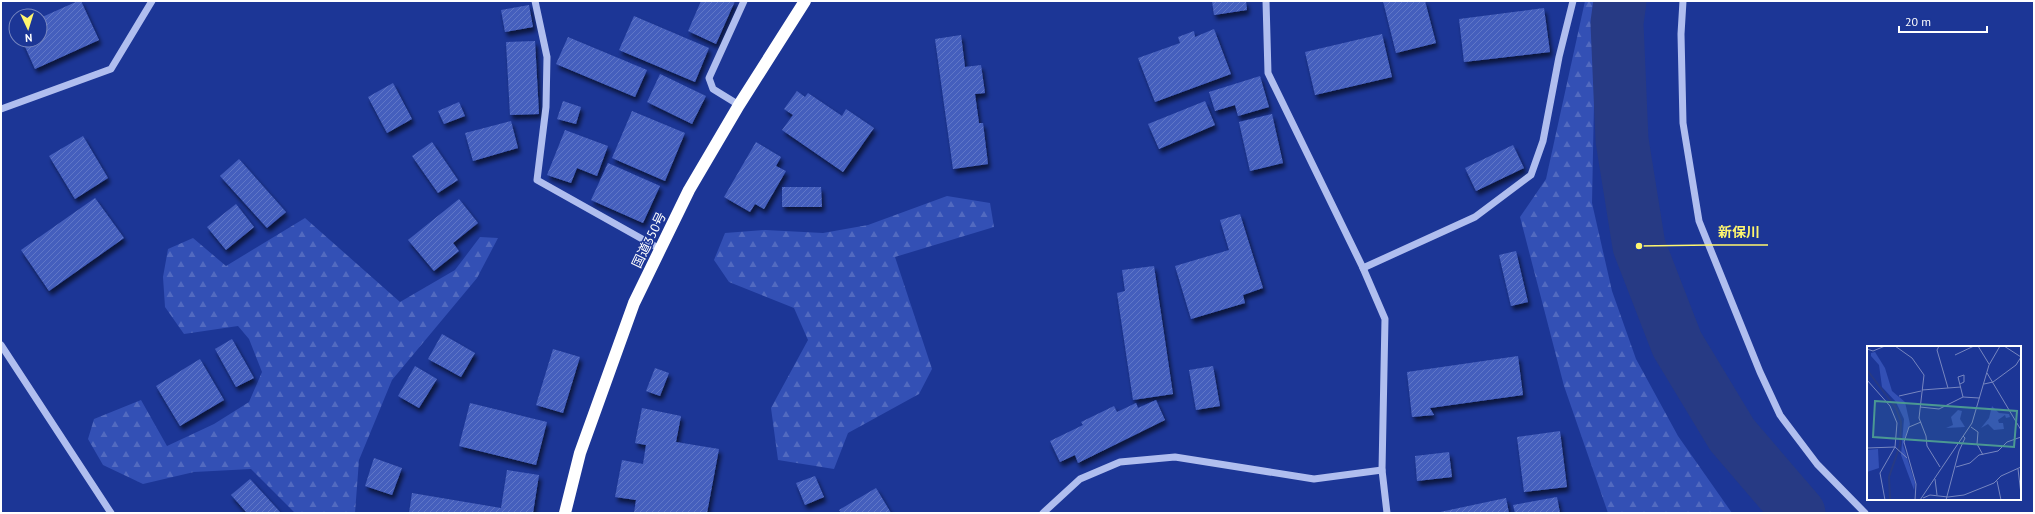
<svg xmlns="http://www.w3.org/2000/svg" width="2035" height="514" viewBox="0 0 2035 514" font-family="'PT Sans','Noto Sans JP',sans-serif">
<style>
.forest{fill:url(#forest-firs)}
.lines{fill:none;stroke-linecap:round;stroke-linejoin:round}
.river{stroke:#273a84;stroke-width:53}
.building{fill:url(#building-hatch);filter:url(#shadow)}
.minor{stroke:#b0beef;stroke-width:7}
.highway{stroke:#fff;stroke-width:12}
.labels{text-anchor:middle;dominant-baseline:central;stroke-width:3;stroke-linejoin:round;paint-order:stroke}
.street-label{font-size:13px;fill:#fff;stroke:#1c3696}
.inset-river{fill:none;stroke:#273a84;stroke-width:2}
.inset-road{fill:none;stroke:#7786c0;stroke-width:1}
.view{fill:#4b9892;fill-opacity:0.15;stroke:#4b9892;stroke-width:2}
.inset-edge{fill:none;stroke:#fff;stroke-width:2}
.leader{fill:none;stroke:#fff66e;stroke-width:1.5}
.callout-dot{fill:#fff66e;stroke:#1c3696;stroke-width:1.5}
.callout-label{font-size:14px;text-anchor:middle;font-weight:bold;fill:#fff66e;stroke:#1c3696;stroke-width:3;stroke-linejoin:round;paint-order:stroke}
</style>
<defs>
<pattern id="forest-firs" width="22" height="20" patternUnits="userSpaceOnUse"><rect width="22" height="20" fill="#3350b5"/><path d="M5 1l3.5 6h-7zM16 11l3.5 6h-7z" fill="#526ac0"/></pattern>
<pattern id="building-hatch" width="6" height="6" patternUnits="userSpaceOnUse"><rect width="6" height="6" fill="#455fbd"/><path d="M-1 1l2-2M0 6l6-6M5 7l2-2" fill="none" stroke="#6177c7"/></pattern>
<filter id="shadow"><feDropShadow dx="2.5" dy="4.5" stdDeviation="2" flood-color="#0009"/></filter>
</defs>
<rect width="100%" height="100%" fill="#1c3696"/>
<!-- forest -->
<g class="forest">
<path d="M 1585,1 L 1609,1 L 1594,102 L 1592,203 L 1612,291 L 1636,359 L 1678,436 L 1732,513 L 1608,513 L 1564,386 L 1520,217 L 1546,179 Z"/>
<path d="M 947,196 L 990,203 L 994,227 L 895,257 L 932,369 L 919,394 L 848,433 L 834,469 L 778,460 L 771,408 L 808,340 L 794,308 L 729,282 L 714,260 L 725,233 L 765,230 L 823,233 L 868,225 Z"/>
<path d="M 305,218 L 400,302 L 455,270 L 480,237 L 498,238 L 477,278 L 392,380 L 359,460 L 355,513 L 295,513 L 251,469 L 194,472 L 143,484 L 103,465 L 88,439 L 94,419 L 141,400 L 167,446 L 214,424 L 249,402 L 262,372 L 249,339 L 238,326 L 184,334 L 165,307 L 163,277 L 168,249 L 193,238 L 226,266 Z"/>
</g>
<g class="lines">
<!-- river -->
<path class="river" d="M 1620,1 L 1617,23 L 1622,140 L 1639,246 L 1677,344 L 1732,435 L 1799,513"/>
</g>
<!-- building -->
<g class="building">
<path d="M 78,1 L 81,1 L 99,40 L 35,69 L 22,40 L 40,40 L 40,18 Z"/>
<path d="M 701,1 L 735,1 L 716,44 L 688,31 Z"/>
<path d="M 1212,1 L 1246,1 L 1247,10 L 1214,15 Z"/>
<path d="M 1383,1 L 1425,1 L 1436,43 L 1396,53 Z"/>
<path d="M 529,5 L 533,27 L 505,32 L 501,10 Z"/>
<path d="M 1544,8 L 1550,52 L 1464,62 L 1459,19 Z"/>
<path d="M 634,16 L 709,48 L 695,82 L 619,50 Z"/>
<path d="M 1214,29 L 1231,74 L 1155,102 L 1138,58 L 1180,43 L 1178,37 L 1194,31 L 1195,37 Z"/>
<path d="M 1382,34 L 1392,77 L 1315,95 L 1305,52 Z"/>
<path d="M 961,35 L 965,67 L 981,65 L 985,93 L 975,94 L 979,123 L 983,123 L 988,164 L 953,169 L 935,39 Z"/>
<path d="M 568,37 L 647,70 L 635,97 L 556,64 Z"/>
<path d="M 535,41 L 539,114 L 510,115 L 506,42 Z"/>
<path d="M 660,74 L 706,96 L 692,124 L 647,102 Z"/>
<path d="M 1260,76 L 1269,107 L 1238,116 L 1235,105 L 1215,111 L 1209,92 Z"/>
<path d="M 393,83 L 412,119 L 387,133 L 368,97 Z"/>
<path d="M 797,91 L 805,97 L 808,93 L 842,116 L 846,109 L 874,128 L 843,172 L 782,130 L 793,115 L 784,109 Z"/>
<path d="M 563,101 L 581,107 L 576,124 L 557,119 Z"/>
<path d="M 1205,101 L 1215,125 L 1159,149 L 1148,124 Z"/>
<path d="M 459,102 L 465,116 L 444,124 L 438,111 Z"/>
<path d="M 632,111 L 685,133 L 665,181 L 612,158 Z"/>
<path d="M 1272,114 L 1283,163 L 1250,171 L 1239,122 Z"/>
<path d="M 511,121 L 518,148 L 473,161 L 465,133 Z"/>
<path d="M 565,130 L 608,146 L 597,176 L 577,168 L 571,183 L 547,175 Z"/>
<path d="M 83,136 L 108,178 L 75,199 L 49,156 Z"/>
<path d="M 432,142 L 458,180 L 438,193 L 412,156 Z"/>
<path d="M 756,142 L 781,157 L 776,166 L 786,171 L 764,209 L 755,204 L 750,212 L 724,197 Z"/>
<path d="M 1513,145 L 1524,168 L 1476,191 L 1465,168 Z"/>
<path d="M 239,159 L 286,212 L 267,228 L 220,176 Z"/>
<path d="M 608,163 L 660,186 L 643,223 L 591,200 Z"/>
<path d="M 782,187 L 821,187 L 822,207 L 782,207 Z"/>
<path d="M 95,198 L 124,238 L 49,291 L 21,250 Z"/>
<path d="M 459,199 L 478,223 L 453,243 L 459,251 L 434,271 L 408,240 Z"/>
<path d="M 236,204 L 254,227 L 226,250 L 207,227 Z"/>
<path d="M 1240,214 L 1263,288 L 1243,295 L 1245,303 L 1191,319 L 1175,266 L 1229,250 L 1220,220 Z"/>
<path d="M 1516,251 L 1528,302 L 1511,306 L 1499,255 Z"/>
<path d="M 1154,266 L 1173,394 L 1133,400 L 1117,293 L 1125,291 L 1122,270 Z"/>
<path d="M 442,334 L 475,353 L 461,377 L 428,359 Z"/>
<path d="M 232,339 L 254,378 L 236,387 L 215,349 Z"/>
<path d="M 553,349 L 580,357 L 563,413 L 536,405 Z"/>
<path d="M 1518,356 L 1523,395 L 1430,408 L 1434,415 L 1412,417 L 1407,372 Z"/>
<path d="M 200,359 L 224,400 L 180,426 L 156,386 Z"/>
<path d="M 415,366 L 437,379 L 419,408 L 398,396 Z"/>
<path d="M 1213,366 L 1220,406 L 1196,410 L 1189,370 Z"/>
<path d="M 655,368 L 669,373 L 660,396 L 646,391 Z"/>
<path d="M 1156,400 L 1165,420 L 1078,463 L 1075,455 L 1060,462 L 1050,441 L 1083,425 L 1081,422 L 1114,406 L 1117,412 L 1136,403 L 1138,408 Z"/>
<path d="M 470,403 L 547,422 L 536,465 L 459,446 Z"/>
<path d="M 642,408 L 681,416 L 676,442 L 719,449 L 707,513 L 634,513 L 636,500 L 615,497 L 622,460 L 643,464 L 646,445 L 635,443 Z"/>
<path d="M 1560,431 L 1567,487 L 1524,492 L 1517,437 Z"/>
<path d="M 1449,452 L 1452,477 L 1417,481 L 1415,456 Z"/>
<path d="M 374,458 L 402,468 L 392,495 L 365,486 Z"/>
<path d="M 507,470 L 539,475 L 533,513 L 409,513 L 412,493 L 501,508 Z"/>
<path d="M 815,476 L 824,497 L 805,505 L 796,483 Z"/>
<path d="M 250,479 L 281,513 L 247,513 L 231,495 Z"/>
<path d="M 876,488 L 891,513 L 841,513 L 839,510 Z"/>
<path d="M 1557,497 L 1560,513 L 1515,513 L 1513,505 Z"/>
<path d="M 1506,498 L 1509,513 L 1440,513 L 1440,512 Z"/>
</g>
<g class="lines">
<!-- minor -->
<g class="minor">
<path d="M 535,1 L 547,57 L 546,107 L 537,180 L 660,249"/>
<path d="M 1266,1 L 1268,73 L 1363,268 L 1385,319 L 1382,470 L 1387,513"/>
<path d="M 1683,1 L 1681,34 L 1683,123 L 1699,221 L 1760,372 L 1780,415 L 1817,464 L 1865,513"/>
<path d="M 739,105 L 713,89 L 709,78 L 744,1"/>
<path d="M 1,109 L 111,69 L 152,1"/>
<path d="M 1363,268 L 1475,217 L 1531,175 L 1543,141 L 1559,57 L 1573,1"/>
<path d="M 1,345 L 111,513"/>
<path d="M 1043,513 L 1080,479 L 1120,462 L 1175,457 L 1314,479 L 1382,470"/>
</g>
<!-- highway -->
<path class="highway" d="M 565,513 L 580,453 L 634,303 L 689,190 L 739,105 L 805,1"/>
</g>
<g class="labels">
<!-- street labels -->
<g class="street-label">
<text transform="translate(649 240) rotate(-64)">国道350号</text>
</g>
</g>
<!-- overview -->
<g transform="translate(1867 346)">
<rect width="154" height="154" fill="#1c3696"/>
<path d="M 11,103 L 12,122 L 0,126 L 0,104 Z" fill="#3350b5"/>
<path d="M 8,6 L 18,22 L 25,45 L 38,56 L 43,78 L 36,99 L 48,137 L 47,144 L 34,109 L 37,73 L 29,56 L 15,41 L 12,19 L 4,10 L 4,7 ZM 125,60 L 132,67 L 142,68 L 143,71 L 139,72 L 138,69 L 131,74 L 132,77 L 136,77 L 137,83 L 127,84 L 121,78 L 114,82 L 122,72 ZM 91,64 L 95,65 L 93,73 L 98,81 L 79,82 L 86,79 L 84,71 Z" fill="#3350b5"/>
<path class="inset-river" d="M 0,24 L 29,62 L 34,76 L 33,99 L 22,131 L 23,154"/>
<path class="inset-road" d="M 28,0 L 45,12 L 57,29 L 52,72 L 59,90 L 60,100 L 73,121M 72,0 L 70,4 L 81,42M 111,0 L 122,18M 137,0 L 154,11M 0,3 L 6,5 L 18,0M 88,9 L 107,0M 120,27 L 154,84M 0,34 L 23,60 L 30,77 L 28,101 L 13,127 L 18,154M 93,38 L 97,36 L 97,29 L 91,31 L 96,51M 117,38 L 126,36 L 149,19 L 154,11M 55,44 L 94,41M 32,50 L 54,45M 53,61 L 72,63 L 96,51 L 112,52M 104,81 L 111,86 L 110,98 L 116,109M 0,102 L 28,101 L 40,112M 89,121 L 103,117 L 112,109 L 131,105 L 140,96 L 154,91M 151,123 L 154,148M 68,133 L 70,149M 130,135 L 134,154M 56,152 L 63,149 L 81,151 L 97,149 L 127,137 L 134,130 L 154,121M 48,154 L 49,138 L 37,96 L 42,81 L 54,76M 53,154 L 105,77 L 122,19 L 133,0M 79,154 L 92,105 L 98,92 L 96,90"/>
<path class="view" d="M 8,55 L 150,65 L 147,101 L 6,91 Z"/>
<rect width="154" height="154" class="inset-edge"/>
</g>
<!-- callouts -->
<path class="leader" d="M1639 246L1710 245H1768"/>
<circle class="callout-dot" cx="1639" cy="246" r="4"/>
<g class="callout-label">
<text x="1739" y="237">新保川</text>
</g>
<!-- border -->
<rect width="2035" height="514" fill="none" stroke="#ffffff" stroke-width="4"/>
<!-- north arrow -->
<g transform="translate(28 28) rotate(176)"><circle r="19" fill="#1c3696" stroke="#7786c0"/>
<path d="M0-3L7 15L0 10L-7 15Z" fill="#fff66e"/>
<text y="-6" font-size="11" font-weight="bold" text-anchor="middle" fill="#ffffff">N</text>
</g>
<!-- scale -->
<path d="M1899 26v6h88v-6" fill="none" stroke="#ffffff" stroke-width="2"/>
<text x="1905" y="26" font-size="12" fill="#ffffff" stroke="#1c3696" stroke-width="3" paint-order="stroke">20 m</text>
</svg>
